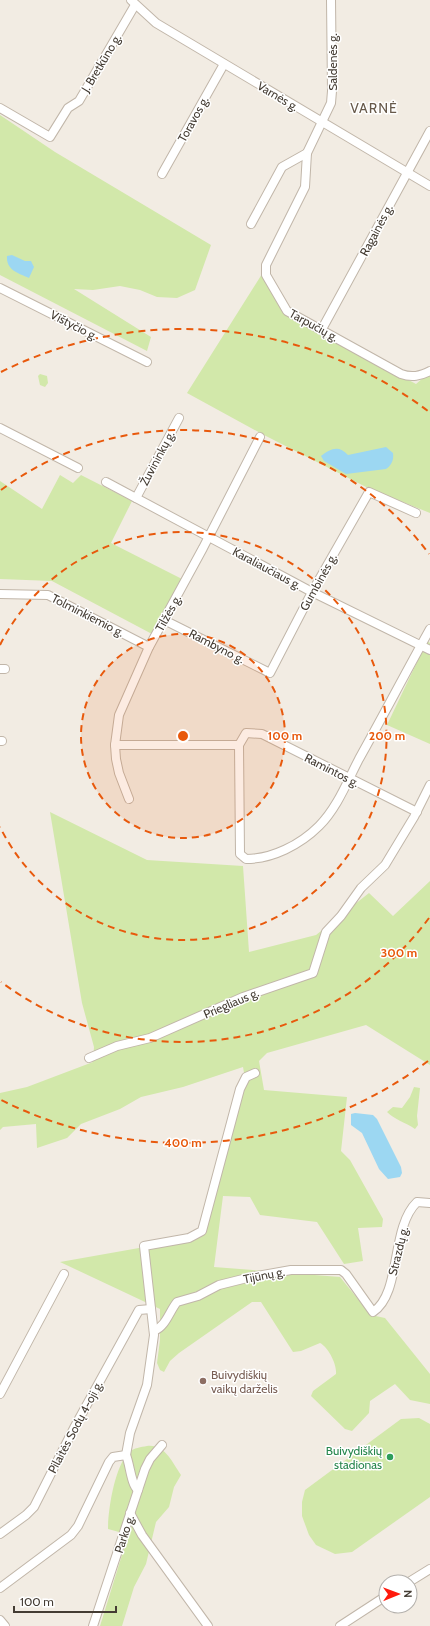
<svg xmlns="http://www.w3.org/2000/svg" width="430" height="1626" viewBox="0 0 430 1626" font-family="Cabin,sans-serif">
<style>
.green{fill:#d2e8aa}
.water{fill:#9cd7f2}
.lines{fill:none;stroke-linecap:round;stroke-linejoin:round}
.minor-casing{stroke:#c1b6a9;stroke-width:10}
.minor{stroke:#fff;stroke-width:8}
.ring{fill:none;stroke:#e8590c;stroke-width:2;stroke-dasharray:7 5}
.education-dot{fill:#8d6e63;stroke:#fff;stroke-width:1.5}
.leisure-dot{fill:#2e9e5b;stroke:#fff;stroke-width:1.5}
.labels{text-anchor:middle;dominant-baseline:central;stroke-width:3;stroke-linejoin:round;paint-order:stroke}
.street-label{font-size:12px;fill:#443c33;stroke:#fff}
.education-label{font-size:12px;fill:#785e54;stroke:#fff;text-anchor:start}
.leisure-label{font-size:12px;fill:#27864d;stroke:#fff;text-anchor:end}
.quarter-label{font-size:14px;letter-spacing:1px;fill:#67594a;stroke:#fff}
.centre{fill:#e8590c;stroke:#fff;stroke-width:2}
.ring-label{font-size:12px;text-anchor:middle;font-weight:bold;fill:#e8590c;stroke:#fff;stroke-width:3;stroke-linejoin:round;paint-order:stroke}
</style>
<rect width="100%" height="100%" fill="#f2ece3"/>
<!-- green -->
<g class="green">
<path d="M 0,115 L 55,152 L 211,245 L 195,290 L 177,298 L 157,297 L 140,290 L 120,286 L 93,290 L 74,289 L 151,337 L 147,351 L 0,275 Z"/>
<path d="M 262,274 L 268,287 L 286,314 L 416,384 L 430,372 L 430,513 L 368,488 L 264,435 L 187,393 Z"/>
<path d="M 40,374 L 47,376 L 48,383 L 45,387 L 40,385 L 38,376 Z"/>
<path d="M 60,475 L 73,483 L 81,475 L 132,501 L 111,543 L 182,579 L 152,634 L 52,581 L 0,579 L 0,481 L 42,509 Z"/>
<path d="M 427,641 L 430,643 L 430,744 L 387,725 Z"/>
<path d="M 50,812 L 147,860 L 243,866 L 249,952 L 316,935 L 369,893 L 393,916 L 430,881 L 430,1065 L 366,1025 L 267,1053 L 259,1061 L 264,1090 L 347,1097 L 341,1151 L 350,1160 L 383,1219 L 382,1227 L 358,1228 L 363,1261 L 344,1264 L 317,1222 L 260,1215 L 250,1197 L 223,1196 L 214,1267 L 340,1277 L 371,1315 L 385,1318 L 430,1374 L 430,1404 L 410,1400 L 395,1384 L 370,1401 L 369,1413 L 352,1431 L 345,1429 L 311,1396 L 313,1391 L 336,1374 C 337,1364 328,1347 320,1343 L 301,1351 L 293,1352 L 261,1302 L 252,1302 L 179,1353 L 170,1361 L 164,1372 L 160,1370 L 157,1363 L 160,1340 L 160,1309 L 60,1262 L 201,1237 L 246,1084 L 243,1067 L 183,1087 L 141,1097 L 120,1109 L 81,1124 L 67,1138 L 37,1148 L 36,1124 L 3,1127 L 0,1130 L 0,1093 L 27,1087 L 93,1062 L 94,1047 L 82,1003 Z"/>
<path d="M 414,1087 L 420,1088 L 417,1116 L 418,1125 L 415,1129 C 405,1122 395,1120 387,1112 L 393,1107 L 402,1108 L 410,1097 Z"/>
<path d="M 419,1418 L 430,1424 L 430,1497 L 352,1552 L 335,1554 L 316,1545 L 309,1535 L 302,1516 L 302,1502 L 305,1490 L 401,1419 Z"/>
<path d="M 147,1446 C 165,1444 172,1462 181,1475 L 174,1487 L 169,1507 L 156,1522 L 146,1564 L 134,1587 L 122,1626 L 100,1626 L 126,1542 L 119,1532 L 108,1529 C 108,1509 115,1466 129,1452 C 134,1448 141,1447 147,1446 Z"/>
</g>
<!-- water -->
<g class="water">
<path d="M 12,255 L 25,261 L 31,261 L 34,267 L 29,278 C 18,273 6,270 7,256 Z"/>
<path d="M 386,447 L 393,453 C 394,459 392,465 386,469 L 346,474 L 324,461 L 321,456 C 331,448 339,445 348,455 Z"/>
<path d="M 355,1113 L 373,1115 L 377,1119 L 401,1167 L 402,1173 L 400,1177 L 388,1179 L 379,1169 L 362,1133 L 351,1125 L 351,1114 Z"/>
</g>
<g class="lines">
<defs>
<g id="minor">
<path d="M 131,0 L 156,23 L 430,186"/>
<path d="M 0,108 L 50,137 L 68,108 L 79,101 L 135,5"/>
<path d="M 307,153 L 305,187 L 266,265 L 266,275 L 287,311 L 401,374 C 412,378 420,376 430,371"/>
<path d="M 162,174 L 224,64"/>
<path d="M 251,224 L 282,167 L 307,153 L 331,103 L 332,91 L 331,0"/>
<path d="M 0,288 L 147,362"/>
<path d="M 322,329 L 430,131"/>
<path d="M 0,428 L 78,468"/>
<path d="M 106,482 L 312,592 L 430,650"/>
<path d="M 136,498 L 179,418"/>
<path d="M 0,594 L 48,595 L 149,647"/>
<path d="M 164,620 L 270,673 L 312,592 L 369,492 L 416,513"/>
<path d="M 0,669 L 5,669"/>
<path d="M 0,741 L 2,741"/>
<path d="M 115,745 L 239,745"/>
<path d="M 129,799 L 119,773 L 116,759 L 115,745 L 119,715 L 149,647 L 203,548 L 260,437"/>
<path d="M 417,812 L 262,734 L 246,733 L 239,745 L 240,854 L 246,859 C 272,859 300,845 319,826 C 337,808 347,782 359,759 C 383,716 406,672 430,629"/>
<path d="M 89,1058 L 117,1046 L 150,1038 L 243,997 L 313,973 L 326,932 L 341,916 L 361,888 L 385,865 L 414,817 L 430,785"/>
<path d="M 154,1331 C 166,1326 169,1312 177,1302 L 198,1296 L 219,1285 L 251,1277 L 291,1270 L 341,1270 L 346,1274 L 373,1312 C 402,1293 390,1228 417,1202 L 430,1203"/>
<path d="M 0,1394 L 64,1274"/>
<path d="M 126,1455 L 130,1433 L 147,1385 L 154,1335 L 144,1246 L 189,1238 L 202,1231 L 240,1089 L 246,1077 L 255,1073"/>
<path d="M 126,1455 C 130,1464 131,1485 138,1490"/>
<path d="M 130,1513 L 142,1535 L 208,1626"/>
<path d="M 0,1534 L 26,1515 L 34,1507 L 74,1428 L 139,1310 L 151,1309"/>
<path d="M 409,1582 L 430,1569"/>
<path d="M 0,1588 L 71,1535 L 78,1526 L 109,1462 L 113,1457 L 126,1455"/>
<path d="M 0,1620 L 5,1626"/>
<path d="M 93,1626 L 145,1469 L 150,1459 L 162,1445"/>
<path d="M 340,1626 L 386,1596"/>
</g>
</defs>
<!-- minor casing -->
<use href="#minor" class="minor-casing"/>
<!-- minor -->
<use href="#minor" class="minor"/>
</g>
<!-- distance rings -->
<circle cx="183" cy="736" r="102" fill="#e8590c" fill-opacity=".12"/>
<g class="ring">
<circle cx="183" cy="736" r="102"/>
<path d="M0 645A204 204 0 1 1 0 827"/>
<path d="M429 918A306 306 0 0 1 1 982M1 490A306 306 0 0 1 429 554"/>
<path d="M428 1061A407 407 0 0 1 1 1100M1 372A407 407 0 0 1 428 411"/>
</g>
<!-- markers -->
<circle class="education-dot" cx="203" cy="1381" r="4"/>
<circle class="leisure-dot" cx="390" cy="1457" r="4"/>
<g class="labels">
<!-- street labels -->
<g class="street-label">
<text transform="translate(332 62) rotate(-90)">Saldenės g.</text>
<text transform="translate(101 63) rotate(-59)">J. Bretkūno g.</text>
<text transform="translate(278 96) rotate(31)">Varnės g.</text>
<text transform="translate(193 119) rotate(-61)">Toravos g.</text>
<text transform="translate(376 230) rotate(-62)">Ragainės g.</text>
<text transform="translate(74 325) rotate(27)">Vištyčio g.</text>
<text transform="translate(314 325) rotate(29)">Tarpučių g.</text>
<text transform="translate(157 458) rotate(-62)">Žuvininkų g.</text>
<text transform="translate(267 568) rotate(28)">Karaliaučiaus g.</text>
<text transform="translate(318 582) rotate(-61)">Gumbinės g.</text>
<text transform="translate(168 613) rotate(-61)">Tilžės g.</text>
<text transform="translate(88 615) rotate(27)">Tolminkiemio g.</text>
<text transform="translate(217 646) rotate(27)">Rambyno g.</text>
<text transform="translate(332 770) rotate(27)">Ramintos g.</text>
<text transform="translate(231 1003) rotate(-23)">Priegliaus g.</text>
<text transform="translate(398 1251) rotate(-76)">Strazdų g.</text>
<text transform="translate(264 1275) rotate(-11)">Tijūnų g.</text>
<text transform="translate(75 1427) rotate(-62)">Pilaitės Sodų 4-oji g.</text>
<text transform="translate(124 1534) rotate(-72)">Parko g.</text>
</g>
<!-- education labels -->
<g class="education-label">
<text x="211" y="1374">Buivydiškių<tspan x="211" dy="14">vaikų darželis</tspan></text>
</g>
<!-- leisure labels -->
<g class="leisure-label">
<text x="382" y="1450">Buivydiškių<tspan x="382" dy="14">stadionas</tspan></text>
</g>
<!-- quarter labels -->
<g class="quarter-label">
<text x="374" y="108">VARNĖ</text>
</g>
</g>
<circle cx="183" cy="736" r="6" class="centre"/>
<g class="ring-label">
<text x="285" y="740">100 m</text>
<text x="387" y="740">200 m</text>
<text x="399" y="957">300 m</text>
<text x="183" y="1147">400 m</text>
</g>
<!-- north arrow -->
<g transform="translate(398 1594) rotate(89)"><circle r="19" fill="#ffffff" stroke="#b4b1ad"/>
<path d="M0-3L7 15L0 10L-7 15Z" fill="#ff1a0d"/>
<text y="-6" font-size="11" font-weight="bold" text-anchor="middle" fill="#443c33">N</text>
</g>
<!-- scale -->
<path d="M14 1606v6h102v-6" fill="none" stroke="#443c33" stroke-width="2"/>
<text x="20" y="1606" font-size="12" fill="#443c33" stroke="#ffffff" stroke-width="3" paint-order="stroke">100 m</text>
</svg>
